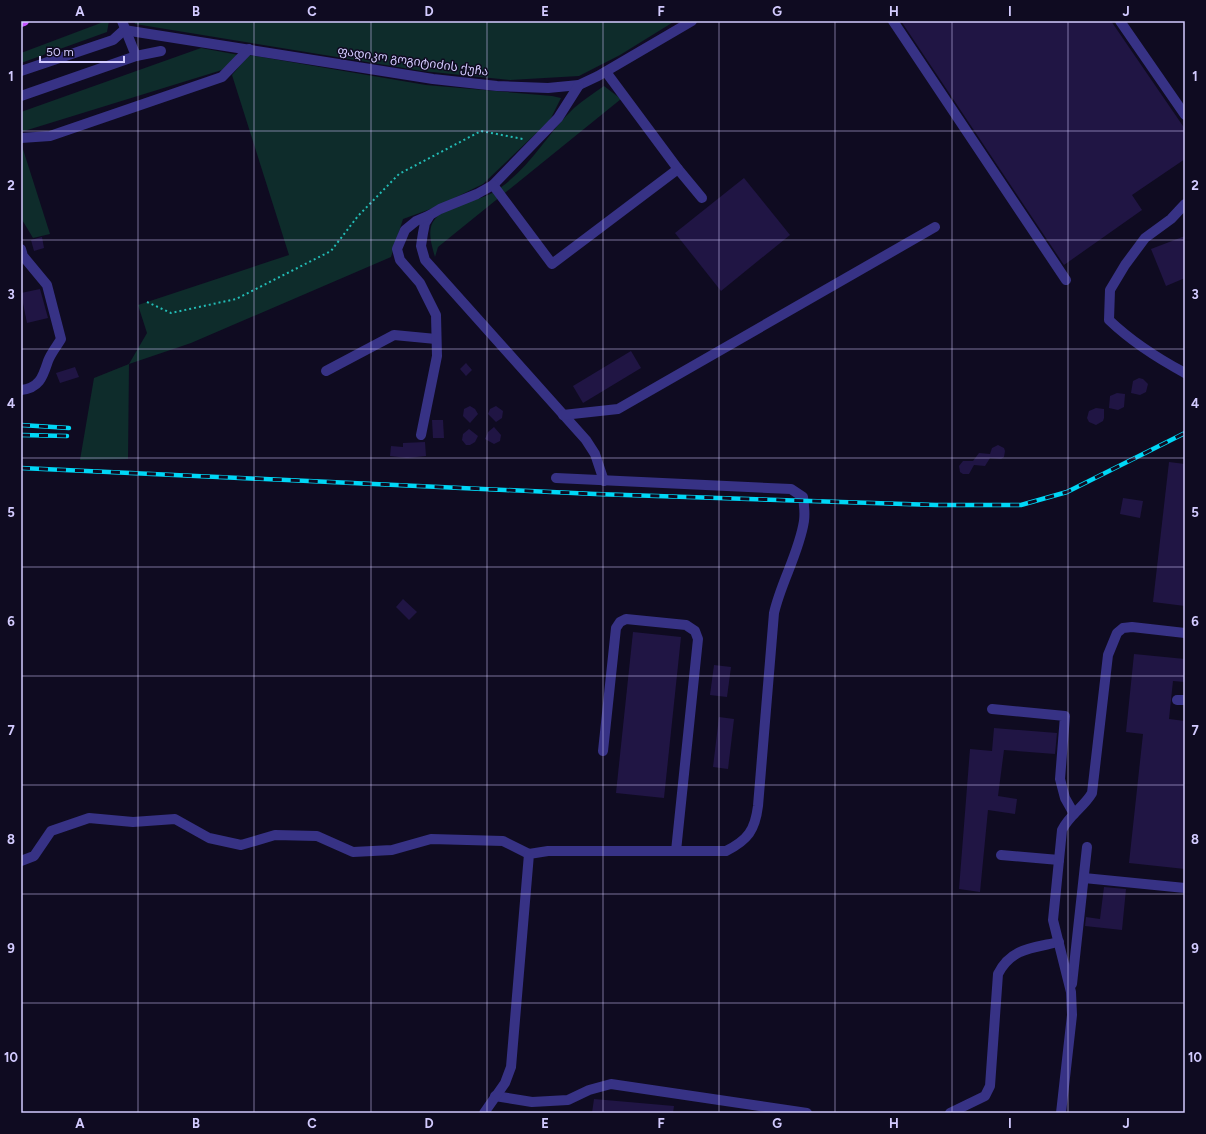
<svg xmlns="http://www.w3.org/2000/svg" width="1206" height="1134" viewBox="0 0 1206 1134" font-family="Figtree,'Noto Sans Georgian',sans-serif">
<style>
.green{fill:#0e2c2b}
.building{fill:#201544}
.lines{fill:none;stroke-linecap:round;stroke-linejoin:round}
.path{stroke:#23bcb6;stroke-width:2;stroke-dasharray:2 3;stroke-linecap:butt}
.minor{stroke:#373285;stroke-width:10}
.major{stroke:#c352ff;stroke-width:10}
.rail-casing{stroke:#00d7f6;stroke-width:4.5}
.rail{stroke:#0f0b21;stroke-width:3;stroke-dasharray:9;stroke-linecap:butt}
.grid{fill:none;stroke:#d3cbff;stroke-width:1;stroke-opacity:0.55}
.labels{text-anchor:middle;dominant-baseline:central;stroke-width:3;stroke-linejoin:round;paint-order:stroke}
.street-label{font-size:12px;fill:#d3cbff;stroke:#0f0b21}
.neatline{fill:none;stroke:#d3cbff;stroke-width:1.5}
.grid-label{font-size:13px;text-anchor:middle;font-weight:bold;fill:#d3cbff}
</style>
<rect width="100%" height="100%" fill="#0f0b21"/>
<!-- green -->
<g class="green">
<path d="M 106,21 L 109,21 L 107,32 L 21,63 L 21,53 Z"/>
<path d="M 134,21 L 675,21 L 620,55 L 579,76 L 510,80 L 422,71 L 135,24 Z"/>
<path d="M 201,48 L 239,55 L 222,70 L 21,132 L 21,112 Z"/>
<path d="M 249,55 L 426,85 L 552,96 L 561,98 L 550,120 L 483,184 L 436,207 L 403,219 L 391,257 L 191,343 L 129,364 L 128,459 L 80,460 L 94,378 L 129,364 L 147,333 L 138,305 L 289,255 L 232,75 Z"/>
<path d="M 604,86 L 621,99 L 438,247 L 435,257 C 432,246 426,229 435,219 C 449,203 474,203 492,193 C 527,173 546,135 574,108 C 583,100 594,93 604,86 Z"/>
<path d="M 21,143 L 50,234 L 33,238 L 21,218 Z"/>
</g>
<!-- building -->
<g class="building">
<path d="M 901,21 L 1111,21 L 1185,129 L 1185,159 L 1132,195 L 1142,210 L 1064,265 Z"/>
<path d="M 744,178 L 790,235 L 721,291 L 675,233 Z"/>
<path d="M 1185,236 L 1185,278 L 1166,286 L 1151,249 Z"/>
<path d="M 42,237 L 44,248 L 34,251 L 31,240 Z"/>
<path d="M 40,289 L 48,318 L 27,323 L 21,293 Z"/>
<path d="M 631,351 L 641,368 L 583,403 L 573,386 Z"/>
<path d="M 466,363 L 472,370 L 466,376 L 460,369 Z"/>
<path d="M 75,367 L 79,377 L 60,383 L 56,373 Z"/>
<path d="M 1139,378 L 1143,379 L 1148,384 L 1146,392 L 1140,395 L 1131,393 L 1133,381 Z"/>
<path d="M 1117,393 L 1125,394 L 1124,407 L 1118,410 L 1109,408 L 1110,396 Z"/>
<path d="M 470,406 L 475,409 L 478,414 L 470,423 L 463,416 L 464,409 Z"/>
<path d="M 496,406 L 503,411 L 502,418 L 496,422 L 488,414 L 490,409 Z"/>
<path d="M 1096,408 L 1104,409 L 1104,418 L 1103,421 L 1096,425 L 1089,422 L 1087,418 L 1089,411 Z"/>
<path d="M 432,420 L 443,420 L 444,438 L 433,438 Z"/>
<path d="M 494,427 L 501,435 L 500,441 L 494,444 L 485,439 L 488,432 Z"/>
<path d="M 469,429 L 478,436 L 475,442 L 470,445 L 466,445 L 462,440 L 463,434 Z"/>
<path d="M 425,442 L 426,456 L 407,458 L 390,456 L 391,446 L 403,447 L 403,443 Z"/>
<path d="M 998,445 L 1004,448 L 1005,451 L 1004,457 L 1001,459 L 990,458 L 985,466 L 974,465 L 969,474 L 963,474 L 960,472 L 959,466 L 963,461 L 973,461 L 979,453 L 990,454 L 992,448 Z"/>
<path d="M 1169,462 L 1185,464 L 1185,606 L 1153,602 Z"/>
<path d="M 1123,498 L 1143,501 L 1140,518 L 1120,514 Z"/>
<path d="M 403,599 L 417,612 L 409,620 L 396,607 Z"/>
<path d="M 633,632 L 681,637 L 664,798 L 616,793 Z"/>
<path d="M 1134,654 L 1185,659 L 1185,682 L 1173,681 L 1169,719 L 1185,721 L 1185,869 L 1129,863 L 1143,734 L 1126,732 Z"/>
<path d="M 714,665 L 731,667 L 727,697 L 710,695 Z"/>
<path d="M 719,717 L 734,719 L 728,769 L 713,767 Z"/>
<path d="M 994,728 L 1057,733 L 1055,754 L 1004,750 L 998,796 L 1017,799 L 1015,814 L 988,810 L 980,892 L 959,889 L 970,749 L 992,751 Z"/>
<path d="M 1104,887 L 1126,889 L 1122,930 L 1085,926 L 1086,917 L 1100,919 Z"/>
<path d="M 594,1099 L 674,1106 L 673,1113 L 592,1113 Z"/>
</g>
<g class="lines">
<!-- path -->
<path class="path" d="M 147,302 L 171,313 L 236,299 L 331,251 L 358,216 L 399,174 L 481,131 L 523,139"/>
<!-- minor -->
<g class="minor">
<path d="M 893,21 L 1066,280"/>
<path d="M 1120,21 L 1185,115"/>
<path d="M 124,30 L 433,79 L 497,86 L 548,88 L 579,85 L 598,76 L 692,21"/>
<path d="M 136,56 L 161,51"/>
<path d="M 21,71 L 113,40 L 124,30"/>
<path d="M 579,85 L 558,118 L 493,185 L 477,194 L 440,209 L 430,215 L 425,223 L 423,233 L 421,246 L 425,260 L 586,440 L 595,454 L 604,481"/>
<path d="M 21,96 L 136,56 L 122,21"/>
<path d="M 21,138 L 50,136 L 222,77 L 249,49"/>
<path d="M 678,169 L 702,198"/>
<path d="M 493,185 L 552,264 L 678,169 L 606,72"/>
<path d="M 1185,204 L 1171,219 L 1145,238 L 1125,265 L 1110,290 L 1109,320 C 1132,342 1157,358 1185,373"/>
<path d="M 21,249 L 23,256 L 47,285 L 61,339 C 57,346 51,353 48,361 C 43,376 40,388 21,390"/>
<path d="M 326,371 L 394,335 L 436,339"/>
<path d="M 563,415 L 618,409 L 935,227"/>
<path d="M 421,435 L 437,356 L 436,315 L 420,283 L 400,260 L 397,249 L 405,230 L 416,221 L 430,215"/>
<path d="M 1177,700 L 1185,700"/>
<path d="M 992,709 L 1065,716 L 1060,779 L 1065,798 L 1074,814"/>
<path d="M 603,751 L 616,628 L 620,622 L 626,619 L 686,625 L 695,631 L 698,639 L 676,851"/>
<path d="M 1001,855 L 1059,860"/>
<path d="M 21,861 L 34,856 L 51,831 L 89,818 L 133,822 L 175,819 L 209,838 L 241,845 L 275,835 L 317,836 L 353,852 L 392,850 L 431,839 L 503,841 L 529,854"/>
<path d="M 1084,878 L 1185,888"/>
<path d="M 1072,984 L 1087,847"/>
<path d="M 495,1096 L 532,1102 L 568,1100 L 589,1090 L 611,1084 L 807,1113"/>
<path d="M 484,1113 L 505,1083 L 511,1067 L 529,854 L 548,851 L 726,851 C 748,840 755,830 758,806 L 774,613 C 781,582 799,553 804,521 C 805,514 804,504 803,497 L 791,489 L 556,478"/>
<path d="M 950,1113 L 985,1096 L 990,1086 L 998,974 C 1011,948 1033,948 1059,942"/>
<path d="M 1061,1113 L 1072,1015 L 1071,992 L 1053,920 L 1062,830 C 1069,815 1084,807 1092,793 L 1108,655 L 1117,633 L 1123,628 L 1132,627 L 1185,633"/>
</g>
<!-- major -->
<path class="major" d="M 21,22 L 24,21"/>
<defs>
<g id="rail">
<path d="M 21,425 L 69,428"/>
<path d="M 21,435 L 67,436"/>
<path d="M 21,468 L 595,494 L 936,505 L 1021,505 L 1067,492 L 1185,433"/>
</g>
</defs>
<!-- rail casing -->
<use href="#rail" class="rail-casing"/>
<!-- rail -->
<use href="#rail" class="rail"/>
</g>
<!-- grid -->
<path class="grid" d="M 138,21 L 138,1113M 254,21 L 254,1113M 371,21 L 371,1113M 487,21 L 487,1113M 603,21 L 603,1113M 719,21 L 719,1113M 835,21 L 835,1113M 952,21 L 952,1113M 1068,21 L 1068,1113M 21,131 L 1185,131M 21,240 L 1185,240M 21,349 L 1185,349M 21,458 L 1185,458M 21,567 L 1185,567M 21,676 L 1185,676M 21,785 L 1185,785M 21,894 L 1185,894M 21,1003 L 1185,1003"/>
<g class="labels">
<!-- street labels -->
<g class="street-label">
<text transform="translate(413 61) rotate(8)">ფადიკო გოგიტიძის ქუჩა</text>
</g>
</g>
<!-- border -->
<rect width="1206" height="1134" fill="none" stroke="#0f0b21" stroke-width="44"/>
<!-- scale -->
<path d="M40 56v6h84v-6" fill="none" stroke="#d3cbff" stroke-width="2"/>
<text x="46" y="56" font-size="12" fill="#d3cbff" stroke="#0f0b21" stroke-width="3" paint-order="stroke">50 m</text>
<rect x="22" y="22" width="1162" height="1090" class="neatline"/>
<g class="grid-label">
<text x="80" y="16">A</text>
<text x="196" y="16">B</text>
<text x="312" y="16">C</text>
<text x="429" y="16">D</text>
<text x="545" y="16">E</text>
<text x="661" y="16">F</text>
<text x="777" y="16">G</text>
<text x="894" y="16">H</text>
<text x="1010" y="16">I</text>
<text x="1126" y="16">J</text>
<text x="11" y="81">1</text>
<text x="1195" y="81">1</text>
<text x="11" y="190">2</text>
<text x="1195" y="190">2</text>
<text x="11" y="299">3</text>
<text x="1195" y="299">3</text>
<text x="11" y="408">4</text>
<text x="1195" y="408">4</text>
<text x="11" y="517">5</text>
<text x="1195" y="517">5</text>
<text x="11" y="626">6</text>
<text x="1195" y="626">6</text>
<text x="11" y="735">7</text>
<text x="1195" y="735">7</text>
<text x="11" y="844">8</text>
<text x="1195" y="844">8</text>
<text x="11" y="953">9</text>
<text x="1195" y="953">9</text>
<text x="11" y="1062">10</text>
<text x="1195" y="1062">10</text>
<text x="80" y="1128">A</text>
<text x="196" y="1128">B</text>
<text x="312" y="1128">C</text>
<text x="429" y="1128">D</text>
<text x="545" y="1128">E</text>
<text x="661" y="1128">F</text>
<text x="777" y="1128">G</text>
<text x="894" y="1128">H</text>
<text x="1010" y="1128">I</text>
<text x="1126" y="1128">J</text>
</g>
</svg>
